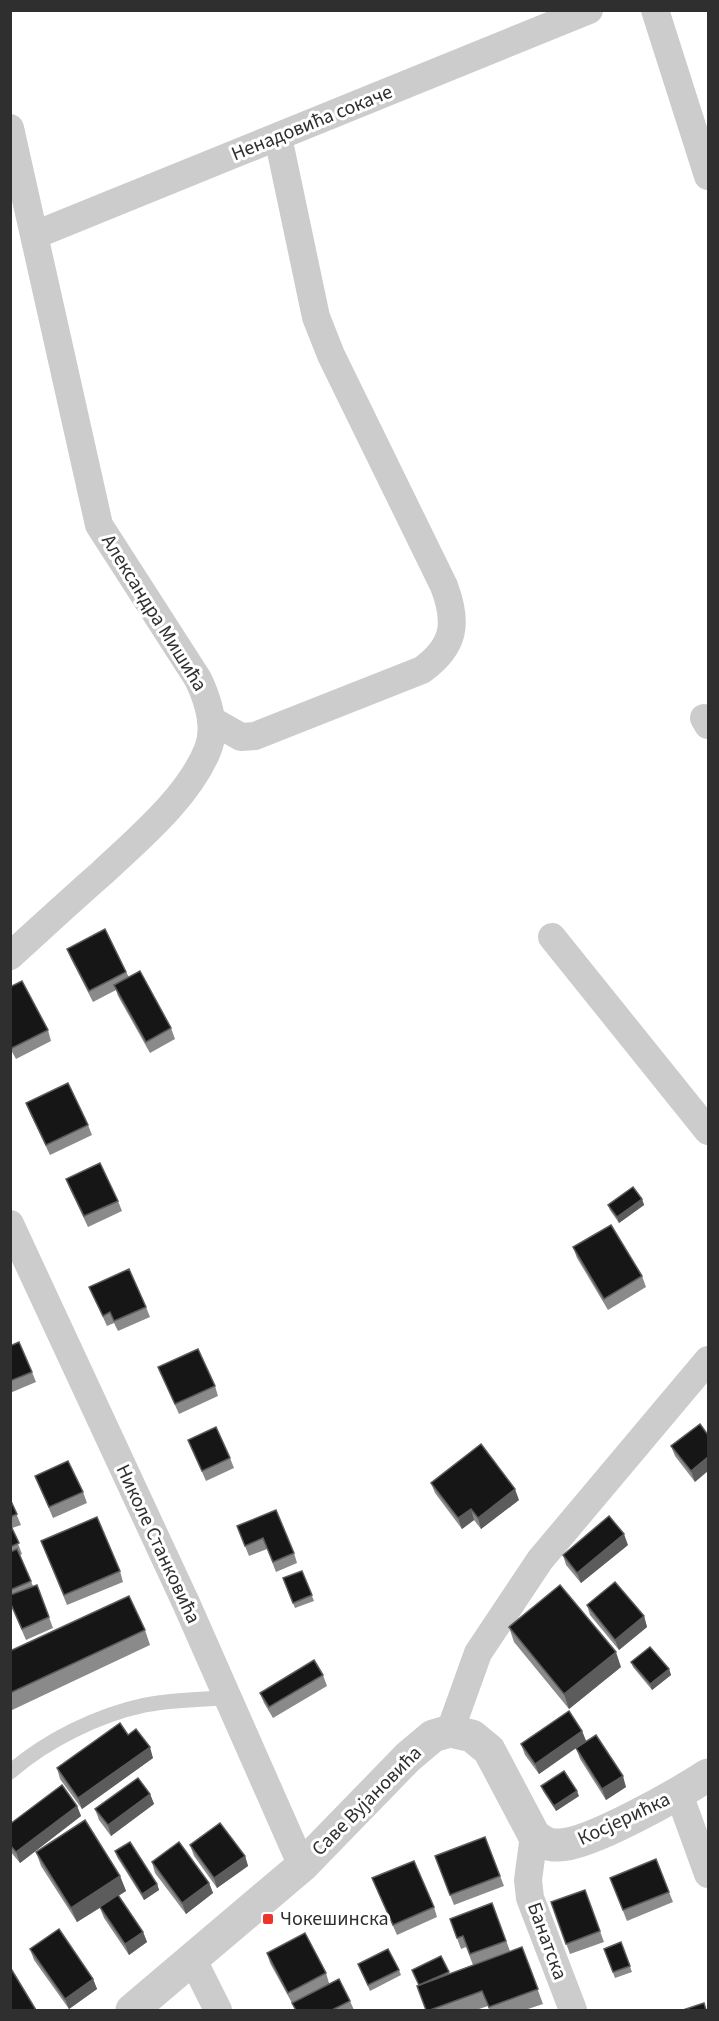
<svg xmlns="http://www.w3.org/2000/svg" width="719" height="2021" viewBox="0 0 719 2021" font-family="'Source Sans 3',sans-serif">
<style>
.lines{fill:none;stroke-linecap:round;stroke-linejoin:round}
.service{stroke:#ccc;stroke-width:15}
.minor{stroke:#ccc;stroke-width:28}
.tertiary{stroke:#ccc;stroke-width:33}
.wall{fill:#8a8a8a}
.shaded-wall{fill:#5c5c5c}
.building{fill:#161616;stroke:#5c5c5c;stroke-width:1.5}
.poi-dot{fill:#ed332a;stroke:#fff;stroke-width:2}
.labels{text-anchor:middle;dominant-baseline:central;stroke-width:6;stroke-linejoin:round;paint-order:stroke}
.street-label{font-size:20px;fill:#2f2f2f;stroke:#fff}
.poi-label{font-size:20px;fill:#2f2f2f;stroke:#fff;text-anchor:start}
</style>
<rect width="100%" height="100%" fill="#fff"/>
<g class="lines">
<!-- service -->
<path class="service" d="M 10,1772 C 47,1740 98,1715 145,1705 C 172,1700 200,1699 227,1698"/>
<!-- minor -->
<g class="minor">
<path d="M 655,10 L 708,176"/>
<path d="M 10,128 L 99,525 L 198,679 C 208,700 217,726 208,749 C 189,797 138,839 102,873 C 71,900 41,928 10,956"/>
<path d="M 35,235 L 589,10"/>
<path d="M 704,718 L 708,725"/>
<path d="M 211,720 L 241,737 L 255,736 L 422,670 C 455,646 458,623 444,586 L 331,355 L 316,317 L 278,137"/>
<path d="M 552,937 L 708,1131"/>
<path d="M 10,1224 L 186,1603 L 302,1866"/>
<path d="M 450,1731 L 478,1653 L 540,1560 L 708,1360"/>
<path d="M 679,1794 L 708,1874"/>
<path d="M 534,1835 L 528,1880 L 530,1898 L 573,2010"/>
<path d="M 193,1960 L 218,2010"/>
</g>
<!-- tertiary -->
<path class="tertiary" d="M 132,2010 L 302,1866 L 408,1757 L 433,1736 L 450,1731 L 472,1736 L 489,1750 L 534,1835 C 542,1841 548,1846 559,1845 C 590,1845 680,1793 708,1775"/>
</g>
<!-- wall -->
<g class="wall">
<path d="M 67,949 L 126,972 L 129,977 L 171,1028 L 175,1039 L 150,1053 L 118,996 L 116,990 L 93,1002 L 71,959 Z"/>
<path d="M 10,987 L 48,1030 L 51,1041 L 16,1059 L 10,1048 Z"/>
<path d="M 26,1103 L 88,1125 L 92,1135 L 50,1155 L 30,1113 Z"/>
<path d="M 66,1179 L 118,1201 L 122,1211 L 88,1227 L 70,1189 Z"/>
<path d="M 642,1199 L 644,1205 L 619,1223 L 610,1210 L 608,1205 Z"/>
<path d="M 573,1247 L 642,1276 L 646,1287 L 608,1310 L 577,1258 Z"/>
<path d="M 89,1287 L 146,1307 L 150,1317 L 118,1331 L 114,1323 L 107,1326 Z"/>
<path d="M 10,1346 L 32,1372 L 36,1382 L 10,1393 Z"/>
<path d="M 158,1367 L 215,1386 L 218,1396 L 179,1414 Z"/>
<path d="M 700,1424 L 695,1482 L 675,1456 L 671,1446 Z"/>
<path d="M 188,1440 L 230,1458 L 234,1468 L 206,1481 Z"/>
<path d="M 35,1476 L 83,1492 L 87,1503 L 53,1518 Z"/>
<path d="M 431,1483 L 519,1500 L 481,1529 L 474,1520 L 462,1529 L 435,1493 Z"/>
<path d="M 10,1499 L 21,1525 L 12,1528 L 22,1554 L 20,1555 L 33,1586 L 37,1585 L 53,1628 L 26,1640 L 10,1603 Z"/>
<path d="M 237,1526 L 294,1553 L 297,1563 L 276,1572 L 267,1549 L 249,1556 Z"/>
<path d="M 41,1541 L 120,1571 L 123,1582 L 67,1605 Z"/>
<path d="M 628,1545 L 581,1583 L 566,1565 L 563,1555 Z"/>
<path d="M 302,1571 L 314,1601 L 295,1608 L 283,1578 Z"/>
<path d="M 587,1605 L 644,1616 L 647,1627 L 619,1650 L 590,1615 Z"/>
<path d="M 509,1627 L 621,1667 L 569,1709 L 514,1642 Z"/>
<path d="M 145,1630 L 150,1645 L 10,1711 L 10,1651 Z"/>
<path d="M 631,1662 L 669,1669 L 671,1675 L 652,1690 L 633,1667 Z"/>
<path d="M 323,1675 L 327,1686 L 273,1718 L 264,1703 L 260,1693 Z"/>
<path d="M 582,1731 L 586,1741 L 539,1774 L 525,1755 L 521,1744 Z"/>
<path d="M 128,1735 L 153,1758 L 82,1809 L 60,1779 L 57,1768 Z"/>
<path d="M 576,1748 L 626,1787 L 606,1800 L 580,1759 Z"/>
<path d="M 541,1786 L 579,1796 L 556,1811 L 543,1791 Z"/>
<path d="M 150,1794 L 154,1804 L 111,1836 L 99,1820 L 95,1809 Z"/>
<path d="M 77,1806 L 81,1816 L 20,1863 L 10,1851 L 10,1824 Z"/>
<path d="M 485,1837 L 504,1886 L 454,1905 L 435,1857 Z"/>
<path d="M 190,1845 L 245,1856 L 248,1866 L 217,1888 L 194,1856 Z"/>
<path d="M 115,1851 L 157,1884 L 159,1890 L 144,1900 L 117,1857 Z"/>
<path d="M 36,1852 L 120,1876 L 126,1891 L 118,1896 L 143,1932 L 147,1942 L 129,1955 L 104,1918 L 100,1908 L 77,1922 L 41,1866 Z"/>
<path d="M 152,1862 L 209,1883 L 213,1893 L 186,1914 L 155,1873 Z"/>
<path d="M 372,1878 L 434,1907 L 437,1917 L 397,1935 Z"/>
<path d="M 614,1888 L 669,1892 L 673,1902 L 627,1921 Z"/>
<path d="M 585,1890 L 604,1942 L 570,1954 L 551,1902 Z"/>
<path d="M 492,1903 L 510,1951 L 473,1965 L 466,1947 L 461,1949 L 450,1919 Z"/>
<path d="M 621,1942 L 632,1972 L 615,1978 L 604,1949 Z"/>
<path d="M 522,1947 L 543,2004 L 525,2010 L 489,2010 L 488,2006 L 476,2010 L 426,2010 L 441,1956 L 449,1974 Z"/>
<path d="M 30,1949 L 93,1979 L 97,1989 L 69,2009 L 34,1960 Z"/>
<path d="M 267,1953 L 326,1973 L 329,1983 L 350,2001 L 354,2010 L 295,2010 L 292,2003 L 270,1963 Z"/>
<path d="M 358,1964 L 399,1970 L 401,1975 L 370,1991 Z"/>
</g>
<!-- shaded-wall -->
<g class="shaded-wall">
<path d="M 642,1199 L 644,1205 L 619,1223 L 617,1217 Z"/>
<path d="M 708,1457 L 708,1471 L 695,1482 L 691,1471 Z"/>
<path d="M 515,1489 L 519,1500 L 481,1529 L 478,1518 Z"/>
<path d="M 471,1509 L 474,1520 L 462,1529 L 458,1518 Z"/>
<path d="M 624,1534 L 628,1545 L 581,1583 L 577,1573 Z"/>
<path d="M 644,1616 L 647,1627 L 619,1650 L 615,1640 Z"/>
<path d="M 616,1652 L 621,1667 L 569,1709 L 564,1694 Z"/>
<path d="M 669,1669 L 671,1675 L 652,1690 L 650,1684 Z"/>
<path d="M 582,1731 L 586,1741 L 539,1774 L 535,1764 Z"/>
<path d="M 150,1747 L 153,1758 L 82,1809 L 78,1798 Z"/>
<path d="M 623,1776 L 626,1787 L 606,1800 L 602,1789 Z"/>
<path d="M 577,1791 L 579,1796 L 556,1811 L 554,1806 Z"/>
<path d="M 150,1794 L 154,1804 L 111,1836 L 108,1825 Z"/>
<path d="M 77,1806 L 81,1816 L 20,1863 L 16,1852 Z"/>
<path d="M 245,1856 L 248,1866 L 217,1888 L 214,1878 Z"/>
<path d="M 120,1876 L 126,1891 L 77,1922 L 71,1908 Z"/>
<path d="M 209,1883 L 213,1893 L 186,1914 L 182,1903 Z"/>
<path d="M 157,1884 L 159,1890 L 144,1900 L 142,1894 Z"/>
<path d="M 143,1932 L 147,1942 L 129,1955 L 125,1944 Z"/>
<path d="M 93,1979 L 97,1989 L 69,2009 L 65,1999 Z"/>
</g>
<!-- building -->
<g class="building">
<path d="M 105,929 L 126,972 L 89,991 L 67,949 Z"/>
<path d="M 140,971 L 171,1028 L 146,1042 L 114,985 Z"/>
<path d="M 22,981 L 48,1030 L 12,1048 L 10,1045 L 10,987 Z"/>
<path d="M 68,1083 L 88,1125 L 46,1145 L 26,1103 Z"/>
<path d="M 100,1163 L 118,1201 L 84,1216 L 66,1179 Z"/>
<path d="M 633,1187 L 642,1199 L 617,1217 L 608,1205 Z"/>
<path d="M 611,1225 L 642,1276 L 604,1299 L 573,1247 Z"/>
<path d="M 129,1269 L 146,1307 L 114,1321 L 110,1312 L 103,1316 L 89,1287 Z"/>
<path d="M 19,1342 L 32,1372 L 10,1381 L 10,1346 Z"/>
<path d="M 198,1349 L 215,1386 L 175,1404 L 158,1367 Z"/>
<path d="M 700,1424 L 708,1435 L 708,1457 L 691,1471 L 671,1446 Z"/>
<path d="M 216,1427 L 230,1458 L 202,1471 L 188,1440 Z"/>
<path d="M 481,1444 L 515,1489 L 478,1518 L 471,1509 L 458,1518 L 431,1483 Z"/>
<path d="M 68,1461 L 83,1492 L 49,1507 L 35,1476 Z"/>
<path d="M 10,1499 L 17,1514 L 10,1517 Z"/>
<path d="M 276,1510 L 294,1553 L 273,1562 L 263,1538 L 245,1546 L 237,1526 Z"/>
<path d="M 609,1516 L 624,1534 L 577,1573 L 563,1555 Z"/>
<path d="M 97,1517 L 120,1571 L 64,1595 L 41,1541 Z"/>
<path d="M 10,1524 L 19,1543 L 10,1547 Z"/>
<path d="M 17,1549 L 31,1581 L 10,1590 L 10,1552 Z"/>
<path d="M 302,1571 L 312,1595 L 293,1603 L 283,1578 Z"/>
<path d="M 615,1582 L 644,1616 L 615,1640 L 587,1605 Z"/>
<path d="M 37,1585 L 49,1617 L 22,1629 L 10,1602 L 10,1595 Z"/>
<path d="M 560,1585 L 616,1652 L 564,1694 L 509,1627 Z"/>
<path d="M 129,1596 L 145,1630 L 10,1693 L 10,1651 Z"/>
<path d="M 650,1647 L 669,1669 L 650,1684 L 631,1662 Z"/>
<path d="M 314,1660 L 323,1675 L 269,1707 L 260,1693 Z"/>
<path d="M 569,1711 L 582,1731 L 535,1764 L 521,1744 Z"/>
<path d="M 120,1723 L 128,1735 L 136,1729 L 150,1747 L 78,1798 L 57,1768 Z"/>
<path d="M 596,1735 L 623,1776 L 602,1789 L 576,1748 Z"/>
<path d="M 564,1771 L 577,1791 L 554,1806 L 541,1786 Z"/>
<path d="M 138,1778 L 150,1794 L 108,1825 L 95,1809 Z"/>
<path d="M 62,1785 L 77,1806 L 16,1852 L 10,1845 L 10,1824 Z"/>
<path d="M 85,1820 L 120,1876 L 71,1908 L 36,1852 Z"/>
<path d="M 220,1823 L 245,1856 L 214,1878 L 190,1845 Z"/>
<path d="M 485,1837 L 500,1876 L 450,1895 L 435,1856 Z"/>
<path d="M 130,1842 L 157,1884 L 142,1894 L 115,1851 Z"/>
<path d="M 179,1842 L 209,1883 L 182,1903 L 152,1862 Z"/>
<path d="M 656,1859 L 669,1892 L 623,1910 L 610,1878 Z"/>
<path d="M 414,1861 L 434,1907 L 393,1925 L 372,1878 Z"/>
<path d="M 585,1890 L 600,1931 L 566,1944 L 551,1902 Z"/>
<path d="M 118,1895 L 143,1932 L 125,1944 L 100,1907 Z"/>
<path d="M 492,1903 L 506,1941 L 470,1954 L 463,1936 L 457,1938 L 450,1919 Z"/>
<path d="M 59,1929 L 93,1979 L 65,1999 L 30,1949 Z"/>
<path d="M 305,1933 L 326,1973 L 288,1993 L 267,1953 Z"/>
<path d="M 621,1942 L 630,1966 L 613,1972 L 604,1949 Z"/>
<path d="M 522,1947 L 538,1989 L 489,2007 L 482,1991 L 430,2010 L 426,2010 L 417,1986 Z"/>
<path d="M 388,1949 L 399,1970 L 368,1985 L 358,1964 Z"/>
<path d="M 441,1956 L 449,1972 L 419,1985 L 412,1970 Z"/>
<path d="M 10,1967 L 36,2010 L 10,2010 Z"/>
<path d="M 339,1979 L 350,2001 L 332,2010 L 296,2010 L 292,2003 Z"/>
<path d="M 704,2003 L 706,2010 L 683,2010 Z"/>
</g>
<!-- markers -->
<rect class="poi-dot" x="262" y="1913" width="12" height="12" rx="3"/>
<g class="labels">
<!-- street labels -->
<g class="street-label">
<text transform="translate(312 123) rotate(-22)">Ненадовића сокаче</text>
<text transform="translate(154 613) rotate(58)">Александра Мишића</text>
<text transform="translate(158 1544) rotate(65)">Николе Станковића</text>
<text transform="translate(367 1801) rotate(-45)">Саве Вујановића</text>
<text transform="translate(624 1819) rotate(-25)">Косјерићка</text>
<text transform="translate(547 1941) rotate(70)">Банатска</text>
</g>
<!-- poi labels -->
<g class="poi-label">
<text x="280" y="1919">Чокешинска</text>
</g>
</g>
<!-- border -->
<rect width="719" height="2021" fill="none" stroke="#2f2f2f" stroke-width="24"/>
</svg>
